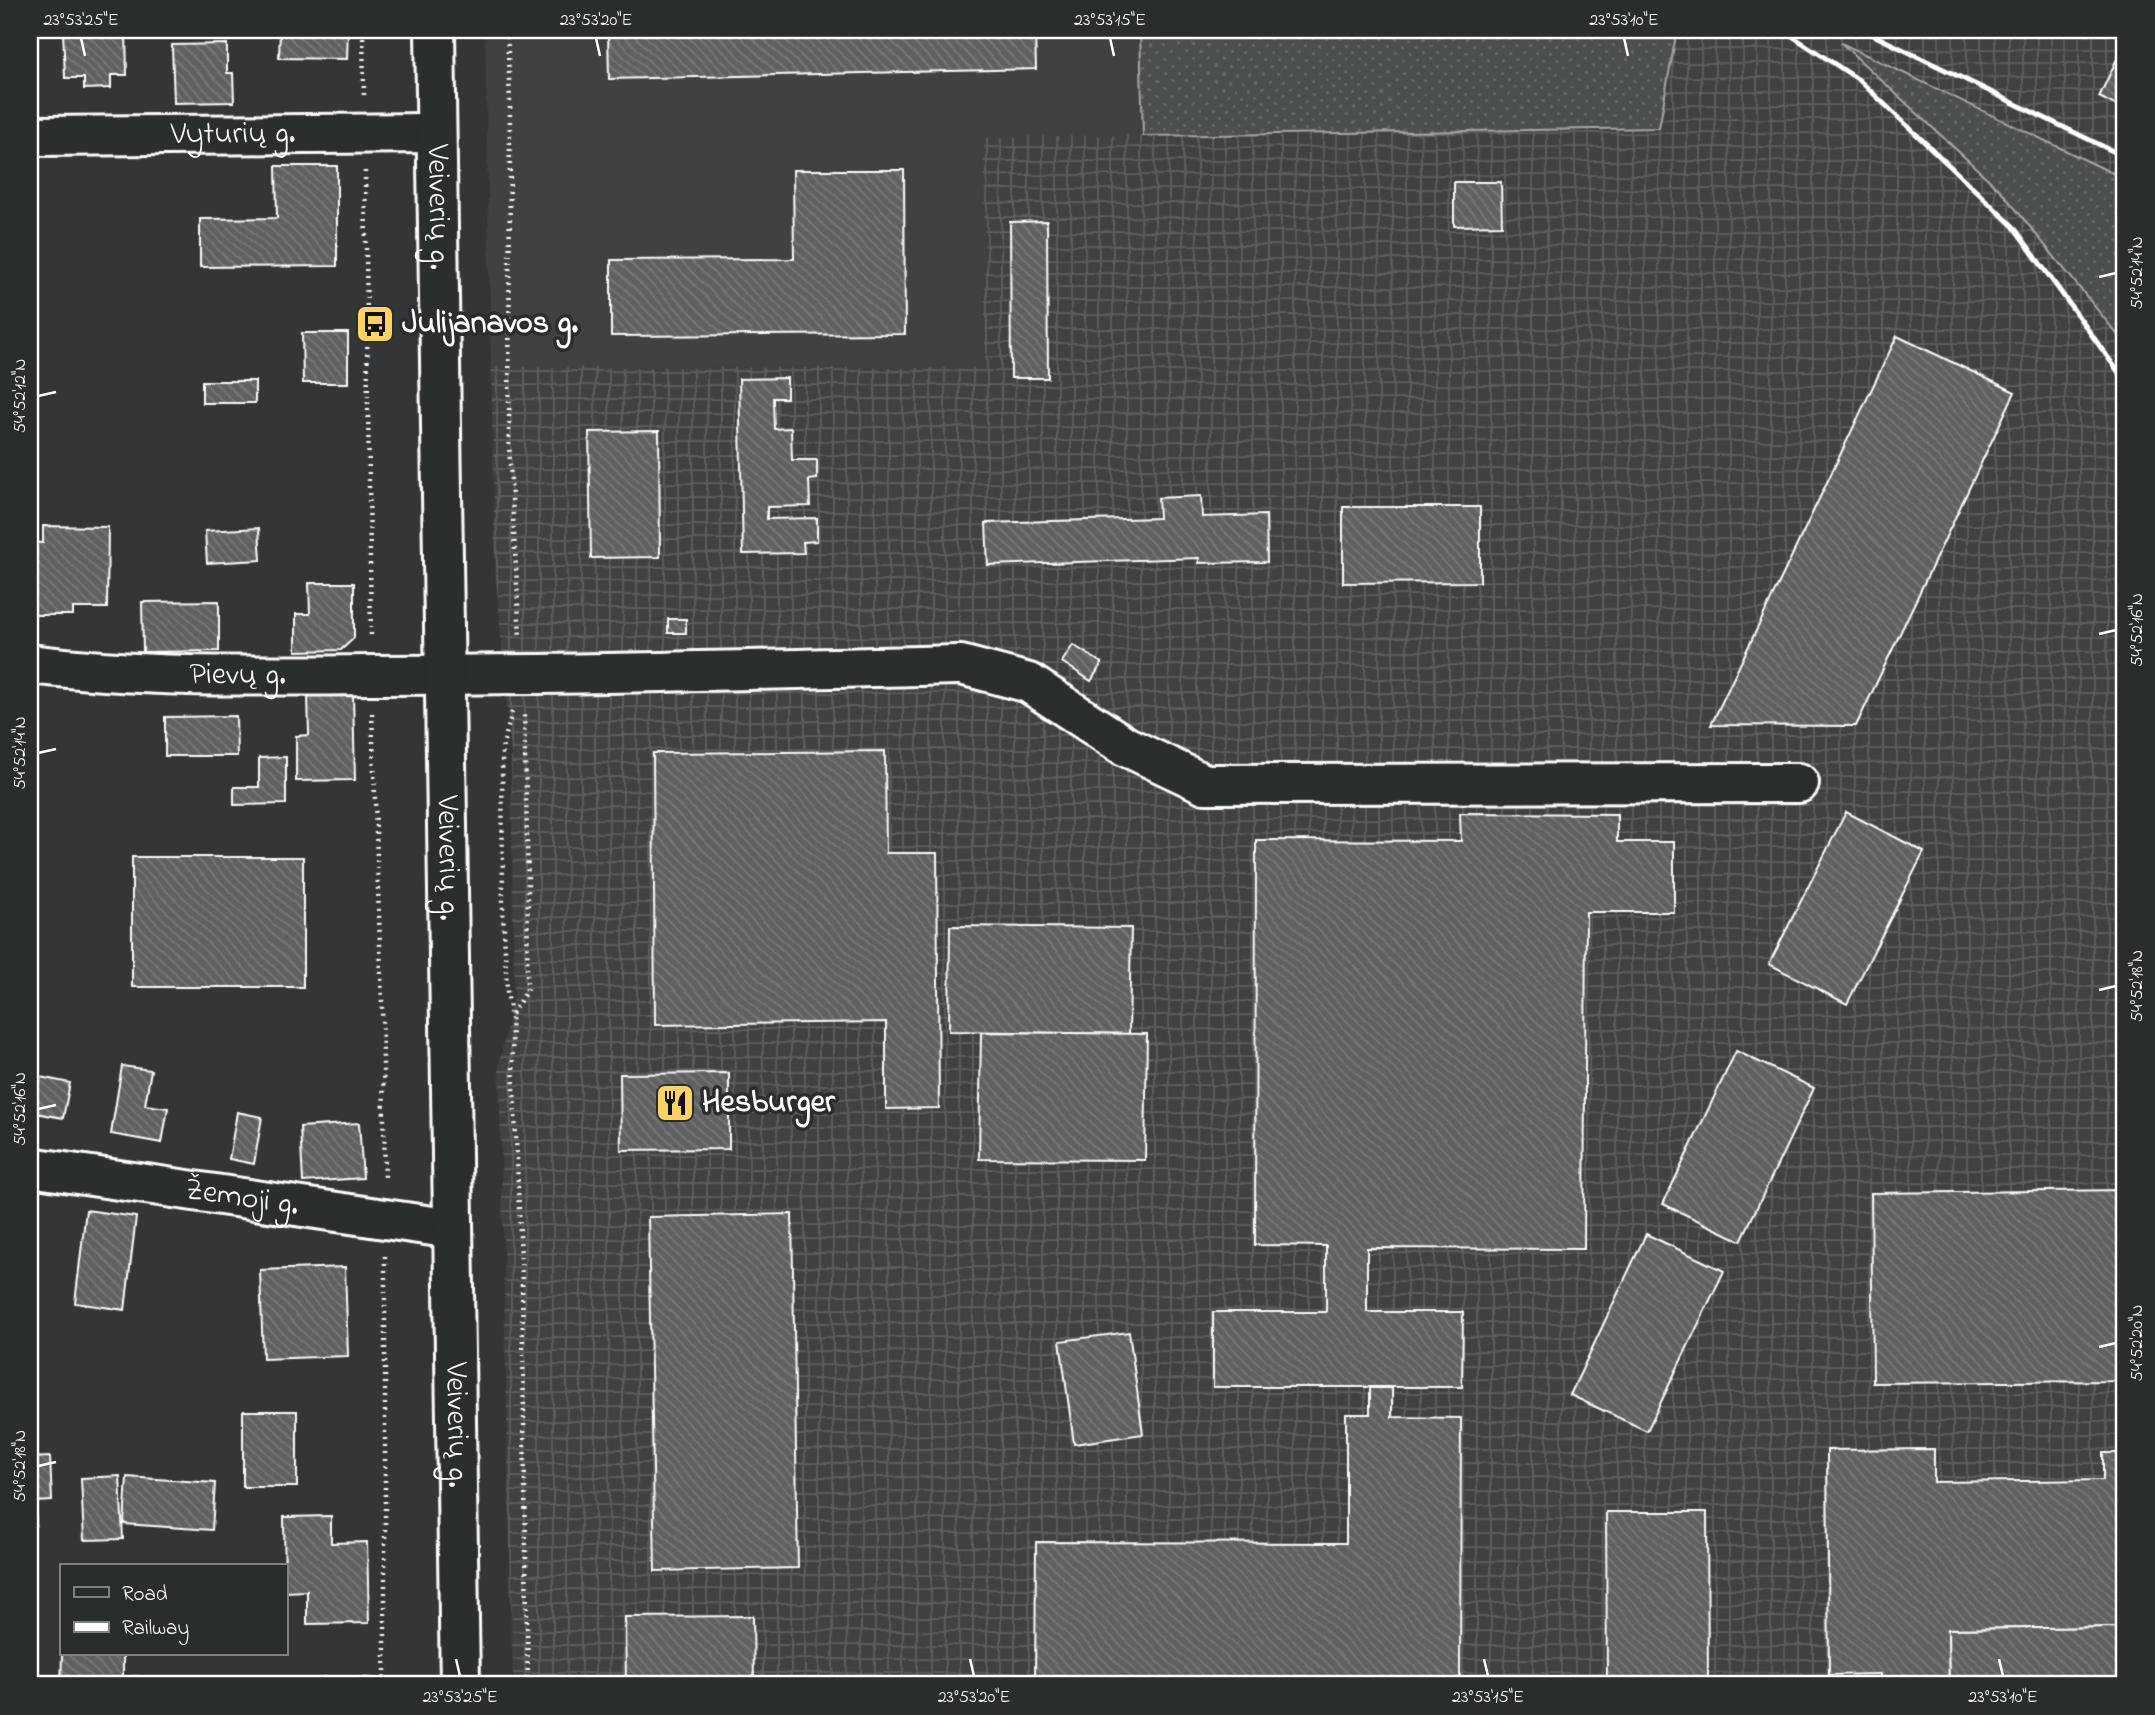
<svg xmlns="http://www.w3.org/2000/svg" width="2155" height="1715" viewBox="0 0 2155 1715" font-family="'Indie Flower',sans-serif">
<style>
.built{fill:#404243}
.industrial{fill:url(#industrial-grid)}
.grass{fill:url(#grass-dots);stroke:#a6a7a8;stroke-width:2}
.building{fill:url(#building-back-hatch);stroke:#fff;stroke-width:2}
.lines{fill:none;stroke-linecap:round;stroke-linejoin:round}
.street-casing{stroke:#fff;stroke-width:44}
.primary-casing{stroke:#fff;stroke-width:44}
.path{stroke:#fff;stroke-width:4.5;stroke-dasharray:2 5;stroke-linecap:butt}
.street{stroke:#2a2d2e;stroke-width:38}
.primary{stroke:#2a2d2e;stroke-width:38}
.rail{stroke:#fff;stroke-width:5}
.ticks{fill:none;stroke:#fff;stroke-width:2.5}
.labels{text-anchor:middle;dominant-baseline:central;stroke-width:7;stroke-linejoin:round;paint-order:stroke}
.street-label{font-size:32px;fill:#fff;stroke:#2a2d2e}
.poi-label{font-size:32px;font-weight:bold;fill:#fff;stroke:#2a2d2e;text-anchor:start}
.neatline{fill:none;stroke:#fff;stroke-width:2.5}
.ticks-label{font-size:18px;text-anchor:middle;fill:#fff}
</style>
<defs>
<pattern id="industrial-grid" width="8" height="8" patternUnits="userSpaceOnUse" patternTransform="scale(1.75)"><rect width="8" height="8" fill="#404243"/><path d="M0 4h8M4 0v8" fill="none" stroke="#5d5e5f"/></pattern>
<pattern id="grass-dots" width="8" height="8" patternUnits="userSpaceOnUse" patternTransform="scale(1.75)"><rect width="8" height="8" fill="#4c4f50"/><path d="M2 2h.1M6 6h.1" fill="none" stroke="#67696a" stroke-width="1.8" stroke-linecap="round"/></pattern>
<pattern id="building-back-hatch" width="6" height="6" patternUnits="userSpaceOnUse" patternTransform="scale(1.75)"><rect width="6" height="6" fill="#5f6162"/><path d="M-1 5l2 2M0 0l6 6M5-1l2 2" fill="none" stroke="#77797a"/></pattern>
</defs>
<rect width="100%" height="100%" fill="#333536"/>
<filter id="ink" filterUnits="userSpaceOnUse"><feTurbulence type="fractalNoise" baseFrequency=".0143" numOctaves="2"/><feDisplacementMap in="SourceGraphic" scale="14" xChannelSelector="R" yChannelSelector="G"/><feConvolveMatrix kernelMatrix="1 2 1 2 8 2 1 2 1" color-interpolation-filters="sRGB"/></filter>
<g filter="url(#ink)">
<!-- built -->
<path class="built" d="M 485,30 L 1140,30 L 1143,136 L 984,137 L 985,368 L 491,367 Z"/>
<!-- industrial -->
<path class="industrial" d="M 1677,30 L 2125,30 L 2125,179 L 1844,44 L 2001,191 L 2125,344 L 2125,1685 L 513,1685 L 499,1065 L 514,992 L 511,753 L 495,565 L 491,367 L 985,368 L 984,137 L 1658,128 Z"/>
<!-- grass -->
<g class="grass">
<path d="M 1140,30 L 1677,30 L 1659,128 L 1143,136 Z"/>
<path d="M 1841,43 L 2125,179 L 2125,344 L 2001,191 Z"/>
</g>
<!-- building -->
<g class="building">
<path d="M 63,30 L 126,30 L 127,75 L 111,75 L 111,88 L 84,89 L 84,78 L 65,78 Z"/>
<path d="M 280,30 L 348,30 L 347,59 L 279,58 Z"/>
<path d="M 608,30 L 1035,30 L 1036,69 L 609,79 Z"/>
<path d="M 2125,42 L 2125,110 L 2099,97 Z"/>
<path d="M 227,44 L 227,73 L 233,73 L 234,102 L 174,103 L 172,45 Z"/>
<path d="M 276,166 L 337,166 L 337,266 L 200,267 L 200,219 L 277,218 Z"/>
<path d="M 793,170 L 904,170 L 905,334 L 611,336 L 611,260 L 794,259 Z"/>
<path d="M 1454,182 L 1501,182 L 1502,225 L 1454,226 Z"/>
<path d="M 1047,221 L 1048,378 L 1011,378 L 1010,222 Z"/>
<path d="M 302,333 L 348,333 L 348,383 L 303,383 Z"/>
<path d="M 1897,336 L 2015,392 L 1856,726 L 1711,725 Z"/>
<path d="M 787,378 L 787,398 L 773,398 L 774,429 L 791,428 L 792,460 L 817,460 L 817,479 L 809,480 L 810,506 L 767,507 L 767,519 L 817,518 L 817,541 L 803,542 L 804,553 L 743,554 L 739,379 Z"/>
<rect x="202" y="381" width="53" height="22"/>
<path d="M 659,431 L 660,557 L 591,558 L 589,432 Z"/>
<path d="M 1201,496 L 1202,517 L 1266,515 L 1267,562 L 1199,563 L 1199,558 L 988,565 L 986,523 L 1159,518 L 1158,498 Z"/>
<path d="M 1343,507 L 1480,507 L 1480,582 L 1343,583 Z"/>
<path d="M 43,526 L 108,527 L 107,608 L 73,608 L 73,615 L 30,615 L 30,542 L 43,543 Z"/>
<path d="M 259,528 L 261,560 L 207,563 L 205,531 Z"/>
<path d="M 309,583 L 354,583 L 354,638 L 341,650 L 296,651 L 296,614 L 310,614 Z"/>
<path d="M 219,601 L 219,651 L 143,652 L 142,602 Z"/>
<rect x="668" y="619" width="18" height="14"/>
<path d="M 1073,645 L 1102,663 L 1091,681 L 1062,662 Z"/>
<path d="M 353,694 L 355,780 L 296,781 L 296,736 L 309,735 L 308,695 Z"/>
<path d="M 236,716 L 237,756 L 165,756 L 165,717 Z"/>
<path d="M 885,751 L 886,853 L 937,853 L 939,1108 L 886,1109 L 886,1022 L 655,1025 L 653,753 Z"/>
<path d="M 286,757 L 286,804 L 234,805 L 234,787 L 259,787 L 259,758 Z"/>
<path d="M 1846,812 L 1924,852 L 1847,1004 L 1769,964 Z"/>
<path d="M 1460,813 L 1617,814 L 1617,842 L 1674,842 L 1674,912 L 1586,912 L 1584,1249 L 1367,1248 L 1367,1312 L 1463,1312 L 1462,1387 L 1213,1387 L 1213,1312 L 1326,1312 L 1326,1246 L 1255,1245 L 1256,840 L 1461,841 Z"/>
<rect x="132" y="857" width="171" height="130"/>
<path d="M 950,926 L 1131,928 L 1129,1034 L 949,1031 Z"/>
<path d="M 981,1032 L 1147,1034 L 1145,1160 L 979,1159 Z"/>
<path d="M 1736,1051 L 1814,1088 L 1741,1241 L 1663,1204 Z"/>
<path d="M 122,1066 L 151,1070 L 145,1105 L 168,1108 L 162,1143 L 111,1134 Z"/>
<path d="M 729,1073 L 729,1149 L 621,1150 L 620,1074 Z"/>
<path d="M 30,1075 L 70,1083 L 63,1118 L 30,1112 Z"/>
<path d="M 237,1112 L 262,1117 L 254,1164 L 229,1159 Z"/>
<path d="M 359,1123 L 363,1178 L 303,1182 L 300,1127 Z"/>
<path d="M 2125,1190 L 2125,1381 L 1873,1383 L 1871,1193 Z"/>
<path d="M 86,1210 L 136,1217 L 125,1310 L 75,1303 Z"/>
<path d="M 792,1214 L 798,1568 L 655,1571 L 648,1217 Z"/>
<path d="M 1646,1234 L 1724,1271 L 1647,1431 L 1570,1395 Z"/>
<path d="M 345,1267 L 348,1356 L 263,1359 L 260,1270 Z"/>
<path d="M 1129,1332 L 1143,1434 L 1074,1444 L 1060,1341 Z"/>
<path d="M 1370,1388 L 1392,1388 L 1392,1417 L 1461,1418 L 1460,1685 L 1035,1685 L 1036,1542 L 1346,1543 L 1346,1414 L 1370,1414 Z"/>
<rect x="243" y="1411" width="54" height="76"/>
<path d="M 1934,1449 L 1934,1482 L 2103,1480 L 2103,1453 L 2125,1453 L 2125,1627 L 1948,1629 L 1949,1685 L 1881,1685 L 1881,1674 L 1829,1675 L 1827,1450 Z"/>
<path d="M 50,1457 L 52,1501 L 35,1502 L 36,1525 L 30,1526 L 30,1458 Z"/>
<path d="M 120,1476 L 123,1539 L 84,1540 L 81,1478 Z"/>
<path d="M 127,1477 L 215,1483 L 212,1530 L 124,1524 Z"/>
<path d="M 1606,1512 L 1707,1512 L 1708,1685 L 1607,1685 Z"/>
<path d="M 331,1516 L 331,1543 L 367,1542 L 369,1623 L 307,1624 L 307,1591 L 285,1592 L 284,1517 Z"/>
<path d="M 753,1616 L 754,1685 L 626,1685 L 625,1617 Z"/>
<path d="M 2125,1627 L 2125,1685 L 1949,1685 L 1948,1629 Z"/>
<path d="M 62,1654 L 123,1654 L 123,1685 L 61,1685 Z"/>
<path d="M 135,1676 L 181,1685 L 133,1685 Z"/>
<path d="M 323,1677 L 371,1678 L 371,1685 L 322,1685 Z"/>
</g>
<g class="lines">
<defs>
<g id="street">
<path id="s1" d="M 30,136 L 436,133"/>
<path id="s2" d="M 30,664 C 143,678 255,676 368,675 C 566,675 763,670 961,665 L 1029,683 L 1125,746 L 1205,784 L 1799,783"/>
<path id="s3" d="M 30,1167 L 453,1229"/>
</g>
<g id="primary">
<path id="s4" d="M 435,30 L 460,1685"/>
</g>
</defs>
<!-- street casing -->
<use href="#street" class="street-casing"/>
<!-- primary casing -->
<use href="#primary" class="primary-casing"/>
<!-- path -->
<g class="path">
<path d="M 363,30 L 364,96"/>
<path d="M 507,30 L 510,101 L 509,445 L 520,637"/>
<path d="M 365,171 L 371,638"/>
<path d="M 512,712 L 502,749 L 503,910 L 507,991 L 511,1015 L 522,1283 L 528,1685"/>
<path d="M 372,713 L 382,1003 L 385,1180"/>
<path d="M 512,1014 L 527,990 L 528,882 L 524,712"/>
<path d="M 385,1256 L 385,1685"/>
</g>
<!-- street -->
<use href="#street" class="street"/>
<!-- primary -->
<use href="#primary" class="primary"/>
<!-- rail -->
<g class="rail">
<path d="M 1783,30 L 1859,80 L 2013,226 L 2125,381"/>
<path d="M 1863,30 L 2125,157"/>
</g>
</g>
</g>
<!-- ticks -->
<path class="ticks" d="M 81,38 L 85,56M 596,38 L 600,56M 1110,38 L 1114,56M 1624,38 L 1628,56M 2099,277 L 2116,273M 38,396 L 56,392M 2099,634 L 2116,630M 38,753 L 56,749M 2099,990 L 2116,986M 38,1109 L 56,1105M 2099,1347 L 2116,1343M 38,1466 L 56,1462M 456,1659 L 460,1676M 970,1659 L 974,1676M 1484,1659 L 1488,1676M 1999,1659 L 2003,1676"/>
<!-- icons -->
<defs>
<symbol id="bus-square" viewBox="-11 -11 22 22"><rect x="-9" y="-9" width="18" height="18" rx="4" fill="#ffd166" stroke="#2a2d2e"/><path d="M-5-6H5V4H4V6H2V4H-2V6H-4V4H-5ZM-3.5-4V0h7V-4ZM-3.5 1.2v1.5H-2V1.2ZM2 1.2v1.5H3.5V1.2Z" fill="#111"/></symbol>
<symbol id="restaurant-square" viewBox="-11 -11 22 22"><rect x="-9" y="-9" width="18" height="18" rx="4" fill="#ffd166" stroke="#2a2d2e"/><path d="M-5-6h1v4h1v-4h1v4h1v-4h1v5L-1.5 .5V6h-2V.5L-5-1ZM5-6V6H3V1.5H1.5Q1.5-4 5-6Z" fill="#111"/></symbol>
</defs>
<g fill-rule="evenodd">
<use href="#bus-square" x="353" y="302" width="44" height="44"/>
<use href="#restaurant-square" x="653" y="1081" width="44" height="44"/>
</g>
<g class="labels">
<!-- street labels -->
<g class="street-label">
<text stroke="none"><textPath href="#s1" startOffset="203">Vyturių g.</textPath></text>
<text stroke="none"><textPath href="#s4" startOffset="177">Veiverių g.</textPath></text>
<text stroke="none"><textPath href="#s2" startOffset="208">Pievų g.</textPath></text>
<text stroke="none"><textPath href="#s4" startOffset="828">Veiverių g.</textPath></text>
<text stroke="none"><textPath href="#s3" startOffset="214">Žemoji g.</textPath></text>
<text stroke="none"><textPath href="#s4" startOffset="1395">Veiverių g.</textPath></text>
</g>
<!-- poi labels -->
<g class="poi-label">
<text x="402" y="324">Julijanavos g.</text>
<text x="702" y="1103">Hesburger</text>
</g>
</g>
<!-- margin -->
<rect width="2155" height="1715" fill="none" stroke="#2a2d2e" stroke-width="77"/>
<!-- legend -->
<rect x="60" y="1564" width="228" height="91" fill="#2a2d2e" stroke="#7f8182" stroke-width="2"/>
<rect x="74" y="1587" width="35" height="10" fill="#2a2d2e" stroke="#7f8182" stroke-width="2"/>
<text x="122" y="1600" font-size="21" fill="#ffffff">Road</text>
<rect x="74" y="1622" width="35" height="10" fill="#ffffff" stroke="#7f8182" stroke-width="2"/>
<text x="122" y="1634" font-size="21" fill="#ffffff">Railway</text>
<rect x="38" y="38" width="2078" height="1638" class="neatline"/>
<g class="ticks-label">
<text x="81" y="25">23°53'25"E</text>
<text x="596" y="25">23°53'20"E</text>
<text x="1110" y="25">23°53'15"E</text>
<text x="1624" y="25">23°53'10"E</text>
<text transform="translate(2136 273) rotate(-90)" y="6">54°52'14"N</text>
<text transform="translate(19 396) rotate(-90)" y="6">54°52'12"N</text>
<text transform="translate(2136 630) rotate(-90)" y="6">54°52'16"N</text>
<text transform="translate(19 753) rotate(-90)" y="6">54°52'14"N</text>
<text transform="translate(2136 986) rotate(-90)" y="6">54°52'18"N</text>
<text transform="translate(19 1109) rotate(-90)" y="6">54°52'16"N</text>
<text transform="translate(2136 1343) rotate(-90)" y="6">54°52'20"N</text>
<text transform="translate(19 1466) rotate(-90)" y="6">54°52'18"N</text>
<text x="460" y="1702">23°53'25"E</text>
<text x="974" y="1702">23°53'20"E</text>
<text x="1488" y="1702">23°53'15"E</text>
<text x="2003" y="1702">23°53'10"E</text>
</g>
</svg>
